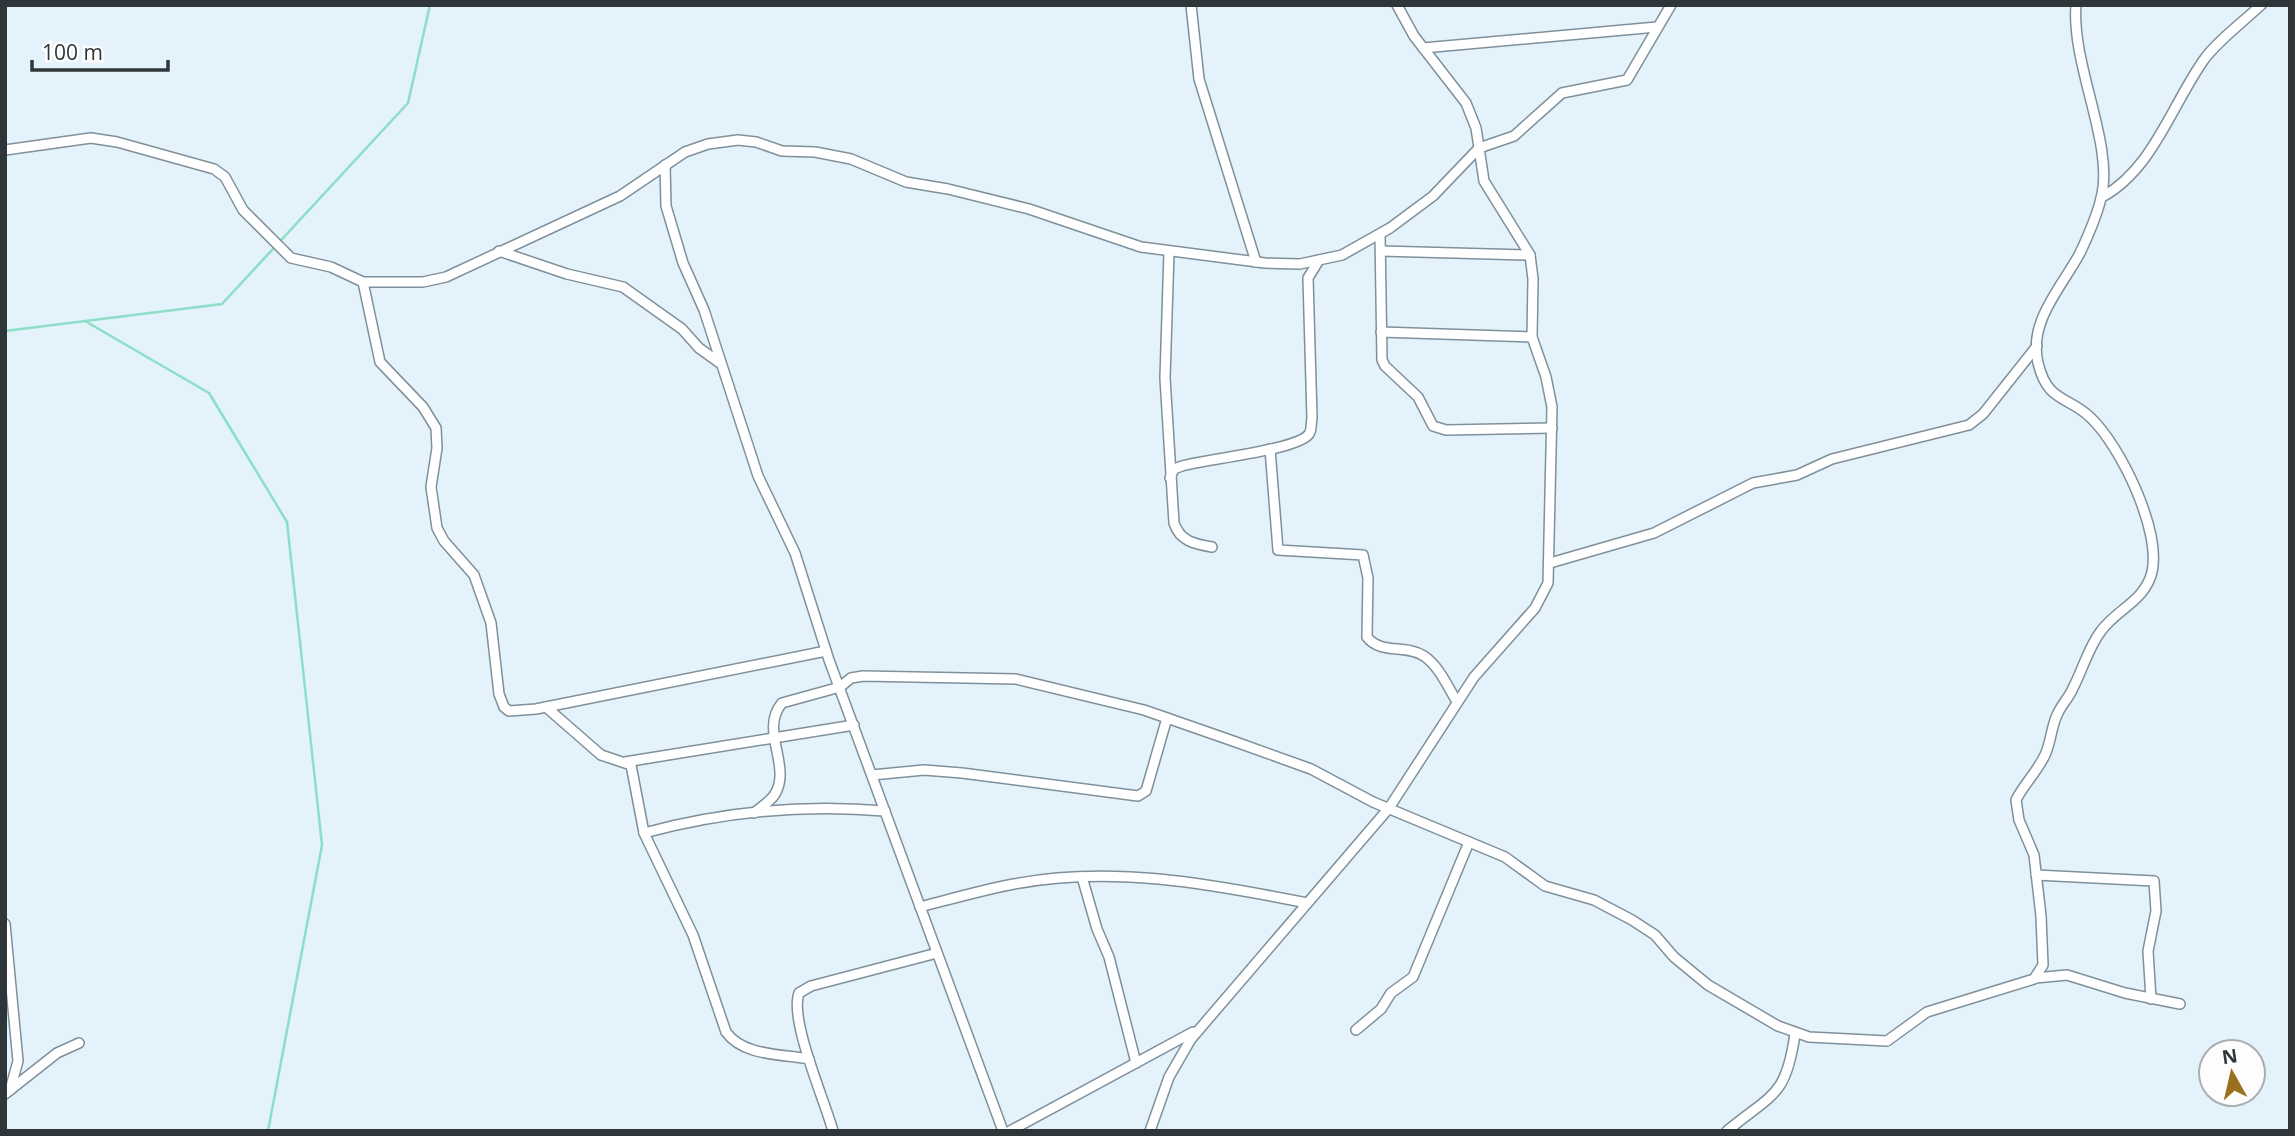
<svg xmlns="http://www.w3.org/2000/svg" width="2295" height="1136" viewBox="0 0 2295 1136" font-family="'Open Sans',sans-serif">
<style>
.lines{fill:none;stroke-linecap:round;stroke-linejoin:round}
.stream{stroke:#8cdec7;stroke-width:2.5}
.minor-casing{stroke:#7f909b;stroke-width:12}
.minor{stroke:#fff;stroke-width:9}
</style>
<rect width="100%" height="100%" fill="#e4f2fc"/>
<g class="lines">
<!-- stream -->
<g class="stream">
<path d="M 85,321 L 209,393 L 287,522 L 322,845 L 268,1131"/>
<path d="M 5,331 L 222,304 L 408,103 L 430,5"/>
</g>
<defs>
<g id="minor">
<path d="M 1191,5 L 1199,79 L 1256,262"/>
<path d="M 1423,48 L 1657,27"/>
<path d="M 5,150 L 91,138 L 117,142 L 214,169 L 225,177 L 243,210 L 291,258 L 331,267 L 363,282 L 423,282 L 446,277 L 620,196 L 685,152 L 708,144 L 738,140 L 756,142 L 782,151 L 815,152 L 851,159 L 906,182 L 948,189 L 1029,209 L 1141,247 L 1265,263 L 1300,264 L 1342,255 L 1390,228 L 1433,196 L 1479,148 L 1514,136 L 1562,93 L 1627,80 L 1671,5"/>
<path d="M 665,165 L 666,206 L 683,263 L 704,310 L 758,476 L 795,553 L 829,660 L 1003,1131"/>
<path d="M 2102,197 C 2152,170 2171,107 2203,61 C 2215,43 2244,21 2261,5"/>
<path d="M 1380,234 L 1382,360 L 1385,366 L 1418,397 L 1433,426 L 1446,430 L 1552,428"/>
<path d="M 499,251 L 567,274 L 623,287 L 682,329 L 699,348 L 720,363"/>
<path d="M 1381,251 L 1530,255"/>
<path d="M 1169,252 L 1165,378 L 1174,523 C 1180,541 1194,544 1212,547"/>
<path d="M 363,282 L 380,362 L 423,407 L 436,428 L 437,448 L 431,487 L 437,528 L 444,541 L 474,575 L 491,623 L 499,694 L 504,707 L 509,711 L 536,709 L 826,651"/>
<path d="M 1381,332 L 1532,337"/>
<path d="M 1270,449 L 1278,550 L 1363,555 L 1368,578 L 1367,637 C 1381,655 1406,644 1424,656 C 1439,666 1448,687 1457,702"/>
<path d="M 1170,478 L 1174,469 L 1182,466 C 1206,459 1298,450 1309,434 C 1312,430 1311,422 1312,418 L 1308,278 L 1319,260"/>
<path d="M 1550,563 L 1654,533 L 1753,483 L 1797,475 L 1832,459 L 1969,425 L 1983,414 L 2037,346"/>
<path d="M 546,707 L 601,755 L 631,765 L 644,833 L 693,935 L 726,1032 C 743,1056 781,1054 809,1059"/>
<path d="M 625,762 L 854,725"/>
<path d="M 872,775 L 924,770 L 962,773 L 1138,796 L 1146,791 L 1167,718"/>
<path d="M 754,813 C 761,807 770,802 775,794 C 792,766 759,730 782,703 L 840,687 L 851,678 L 863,676 L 1016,679 L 1144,710 L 1233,741 L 1311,769 L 1373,802 L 1505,857 L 1545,886 L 1594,900 L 1632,920 L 1655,935 L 1674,957 L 1708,985 L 1778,1026 L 1809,1037 L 1887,1041 L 1927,1012 L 2034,979 L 2043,965 L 2041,916 L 2034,855 L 2019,820 L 2016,800 C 2024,784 2037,772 2045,755 C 2051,742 2051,728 2057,715 C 2061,705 2069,698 2073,688 C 2083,669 2088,648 2101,631 C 2117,609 2145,601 2152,572 C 2161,530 2121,447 2091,418 C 2068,395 2048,404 2038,363 C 2028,321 2062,287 2080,253 C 2088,236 2097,216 2101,198 C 2115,146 2071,65 2076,5"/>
<path d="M 644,833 C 722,812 805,804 885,811"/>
<path d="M 2036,875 L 2154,881 L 2156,911 L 2148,951 L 2151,999"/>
<path d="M 1082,877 L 1097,929 L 1109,957 L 1136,1063"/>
<path d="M 920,907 C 951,899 982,890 1014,884 C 1111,865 1212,884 1307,903"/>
<path d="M 5,924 L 18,1061 L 10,1090"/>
<path d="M 2035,978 L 2067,975 L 2125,993 L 2180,1004"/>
<path d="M 1356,1030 L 1381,1009 L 1391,993 L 1413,977 L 1469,842"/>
<path d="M 5,1094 L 57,1053 L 79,1043"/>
<path d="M 833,1131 C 825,1101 789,1020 799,993 L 811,986 L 937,953"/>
<path d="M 1010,1131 L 1193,1032"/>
<path d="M 1150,1131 L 1169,1077 L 1191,1039 L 1389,808 L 1474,677 L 1535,608 L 1548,583 L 1552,407 L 1546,377 L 1532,337 L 1533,279 L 1530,255 L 1484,181 L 1476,128 L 1466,103 L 1414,36 L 1397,5"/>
<path d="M 1727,1131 C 1773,1093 1786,1097 1795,1034"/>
</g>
</defs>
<!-- minor casing -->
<use href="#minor" class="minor-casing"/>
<!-- minor -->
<use href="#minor" class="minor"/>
</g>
<!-- border -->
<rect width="2295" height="1136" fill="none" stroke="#2f363a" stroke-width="14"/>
<!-- north arrow -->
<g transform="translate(2232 1073) rotate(352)"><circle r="33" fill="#fdfdfd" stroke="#abadaf" stroke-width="2"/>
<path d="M0-5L12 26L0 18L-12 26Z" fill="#99701d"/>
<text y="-10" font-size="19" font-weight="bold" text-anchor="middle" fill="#2f363a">N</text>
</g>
<!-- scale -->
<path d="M32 60v10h136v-10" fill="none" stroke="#2f363a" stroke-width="3.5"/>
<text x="42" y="60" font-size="21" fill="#2f363a" stroke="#fdfdfd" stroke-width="5" paint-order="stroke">100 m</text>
</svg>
